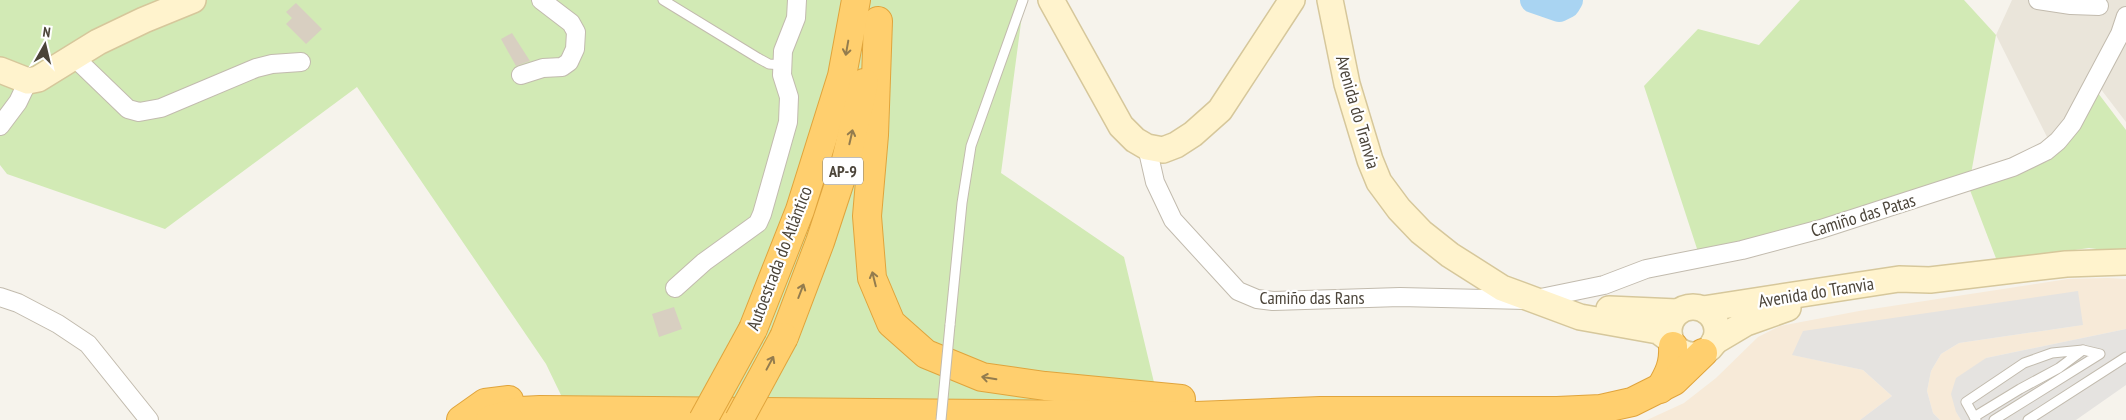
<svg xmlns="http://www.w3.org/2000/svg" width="2126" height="420" viewBox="0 0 2126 420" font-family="'PT Sans Narrow',sans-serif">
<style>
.residential{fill:#eae5da}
.commercial{fill:#f7ead8}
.green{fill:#d2eab5}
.parking{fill:#e5e3e0}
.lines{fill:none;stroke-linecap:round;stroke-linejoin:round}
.river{stroke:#a9d4f2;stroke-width:26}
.building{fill:#d8cfc1}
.service-casing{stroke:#c2bbae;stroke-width:11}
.minor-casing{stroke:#c2bbae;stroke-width:20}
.secondary-casing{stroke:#d6c79b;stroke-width:28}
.motorway-casing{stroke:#e0a43c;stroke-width:30}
.service{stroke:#fff;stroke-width:9}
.minor{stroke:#fff;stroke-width:18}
.secondary{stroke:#fff3cd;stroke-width:25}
.motorway{stroke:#ffcf6e;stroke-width:28}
.service-bridge-casing{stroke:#c2bbae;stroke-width:11;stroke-linecap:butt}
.motorway-bridge-casing{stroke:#e0a43c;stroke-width:30;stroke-linecap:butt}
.service-bridge{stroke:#fff;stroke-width:9}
.motorway-bridge{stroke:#ffcf6e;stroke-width:28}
.oneway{stroke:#937c4e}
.labels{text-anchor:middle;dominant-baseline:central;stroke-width:4.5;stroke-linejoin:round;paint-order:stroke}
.shield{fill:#fff;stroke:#817c74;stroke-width:1}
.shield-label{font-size:16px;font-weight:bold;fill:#4b4439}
.street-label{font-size:18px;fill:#4b4439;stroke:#fff}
</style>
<rect width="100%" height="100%" fill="#f6f3ec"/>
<!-- residential -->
<path class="residential" d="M 2012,0 L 2126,0 L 2126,122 L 2090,75 L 2062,127 L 2049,141 L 1996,35 Z"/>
<!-- commercial -->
<path class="commercial" d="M 2108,278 L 2126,279 L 2126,329 L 1986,358 L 1956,412 L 1961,420 L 1940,420 L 1933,413 L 1927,391 L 1931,371 L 1941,354 L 1959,343 L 2083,325 L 1793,355 L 1863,370 L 1892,396 L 1860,420 L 1647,420 L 1684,403 L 1716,378 L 1758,337 L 1780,326 L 1859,311 L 2068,279 Z"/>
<!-- green -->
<g class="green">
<path d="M 0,0 L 1024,0 L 1001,173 L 1124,257 L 1163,420 L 573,420 L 546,364 L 357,87 L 165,229 L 7,174 L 0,165 Z"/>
<path d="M 1800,0 L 1964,0 L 1996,35 L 1969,185 L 2048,161 L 2098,93 L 2126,130 L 2126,253 L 2089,248 L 1997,261 L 1968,185 L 1701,261 L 1644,86 L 1698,29 L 1759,45 Z"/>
</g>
<!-- parking -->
<g class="parking">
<path d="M 2078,291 L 2083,325 L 1959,343 L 1941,354 L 1931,371 L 1927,391 L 1933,413 L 1940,420 L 1860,420 L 1892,396 L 1863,370 L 1792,355 L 1803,331 Z"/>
<path d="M 2126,329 L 2126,385 L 2076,420 L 1961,420 L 1956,412 L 1951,394 L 1956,378 L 1986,358 Z"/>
</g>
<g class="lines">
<!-- river -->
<path class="river" d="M 1533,0 L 1559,9 L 1567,5 L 1570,0"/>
</g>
<!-- building -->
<g class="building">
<path d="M 296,3 L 322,29 L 306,44 L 286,24 L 292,18 L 286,12 Z"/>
<path d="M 512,33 L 530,61 L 516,66 L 501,39 Z"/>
<path d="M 674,307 L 682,329 L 659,337 L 652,314 Z"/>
</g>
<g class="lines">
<defs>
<g id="service">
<path d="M 663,0 L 758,58 L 769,64 L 782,65"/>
<path d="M 950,325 L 962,203 L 971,146 L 1023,0"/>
<path d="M 1974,417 L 2020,389 L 2059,368 L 2083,350 L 2052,353 L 2024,363 L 1966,402 L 1976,420"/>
<path d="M 1994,420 L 2100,354 L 2083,350"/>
<path d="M 2028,420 L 2126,357"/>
</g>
<g id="minor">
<path d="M 2038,0 L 2071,5 L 2099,6"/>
<path d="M 73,56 L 128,109 L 139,112 L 161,108 L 256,68 L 272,64 L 301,62"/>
<path d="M 521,75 L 543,68 L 562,67 L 569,62 L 575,49 L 576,32 L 571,23 L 541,0"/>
<path d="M 0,126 L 18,102 L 28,81"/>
<path d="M 1147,147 L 1155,182 L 1173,220 L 1238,291 L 1257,299 L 1273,301 L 1400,297 L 1531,300 L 1604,285 L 1646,269 L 1742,250 L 1821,229 L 2013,167 L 2046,151 L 2058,141 L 2072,124 L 2120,34 L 2126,16"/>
<path d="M 675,288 L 704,262 L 758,223 L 762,214 L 788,122 L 789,97 L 782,75 L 783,51 L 796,18 L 797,0"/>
<path d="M 0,297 L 18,303 L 58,324 L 88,344 L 149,420"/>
</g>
<g id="secondary">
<path d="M 1051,0 L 1121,126 L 1135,140 L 1147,147 L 1163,150 L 1176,145 L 1193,134 L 1220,110 L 1292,0"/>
<path d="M 1330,0 L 1347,84 L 1370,160 L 1379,182 L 1399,209 L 1421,232 L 1450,255 L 1502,288 L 1580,317 L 1658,331 L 1669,339"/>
<path d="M 0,70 L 28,81 L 38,79 L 98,42 L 144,20 L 193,0"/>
<circle cx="1693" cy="331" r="24"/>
<path d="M 1609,309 L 1677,312"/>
<path d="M 1703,309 L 1899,279 L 1930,280 L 2066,264 L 2126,262"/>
<path d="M 1714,342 L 1746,323 L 1788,308"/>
</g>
<g id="motorway">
<path d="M 878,21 L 874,135 L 867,216 L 872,278 L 891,323 L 926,354 L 982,377 L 1045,386 L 1181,399"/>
<path d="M 753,329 L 800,210 L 842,76 L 856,0"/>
<path d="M 784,337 L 820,242 L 844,169 L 864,83"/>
<path d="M 1660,389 C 1669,374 1674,364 1673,346"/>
<path d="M 461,420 L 485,403 L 509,400"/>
<path d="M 490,420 L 520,411 L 540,410 L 1196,416 L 1320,411 L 1557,411 L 1601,409 L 1632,402 L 1674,381 L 1703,353"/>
</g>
</defs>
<!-- service casing -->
<use href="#service" class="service-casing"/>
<!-- minor casing -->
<use href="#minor" class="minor-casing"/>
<!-- secondary casing -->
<use href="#secondary" class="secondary-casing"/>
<!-- motorway casing -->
<use href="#motorway" class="motorway-casing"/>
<!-- service -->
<use href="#service" class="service"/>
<!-- minor -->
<use href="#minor" class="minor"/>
<!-- secondary -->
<use href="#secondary" class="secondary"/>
<!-- motorway -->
<use href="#motorway" class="motorway"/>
<defs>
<path id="service-bridge" d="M 941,420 L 950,325"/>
<g id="motorway-bridge">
<path d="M 703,420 L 753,329"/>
<path d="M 739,420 L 784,337"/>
</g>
</defs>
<!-- service-bridge casing -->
<use href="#service-bridge" class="service-bridge-casing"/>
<!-- motorway-bridge casing -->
<use href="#motorway-bridge" class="motorway-bridge-casing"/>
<!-- service-bridge -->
<use href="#service-bridge" class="service-bridge"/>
<!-- motorway-bridge -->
<use href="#motorway-bridge" class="motorway-bridge"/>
</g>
<!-- one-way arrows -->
<defs><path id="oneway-shaft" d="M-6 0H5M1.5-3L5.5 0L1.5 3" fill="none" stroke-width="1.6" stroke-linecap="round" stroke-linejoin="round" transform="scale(1.25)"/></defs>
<g class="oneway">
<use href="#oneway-shaft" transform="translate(847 48) rotate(100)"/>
<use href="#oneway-shaft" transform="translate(851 137) rotate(-77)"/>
<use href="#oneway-shaft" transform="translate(874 279) rotate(-104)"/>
<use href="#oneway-shaft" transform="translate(801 291) rotate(-69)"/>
<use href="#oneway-shaft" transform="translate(770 363) rotate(-62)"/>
<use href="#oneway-shaft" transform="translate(989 378) rotate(-171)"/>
</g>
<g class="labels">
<!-- shield labels -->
<rect class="shield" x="823" y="157.5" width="40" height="27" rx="4"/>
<g class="shield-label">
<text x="843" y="171">AP-9</text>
</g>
<!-- street labels -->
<g class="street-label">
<text transform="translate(1358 112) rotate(74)">Avenida do Tranvia</text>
<text transform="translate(1863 215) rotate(-17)">Camiño das Patas</text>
<text transform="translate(779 258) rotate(-69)">Autoestrada do Atlántico</text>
<text transform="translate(1816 292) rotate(-9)">Avenida do Tranvia</text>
<text x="1312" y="297">Camiño das Rans</text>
</g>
</g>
<!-- north arrow -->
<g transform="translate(45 45) rotate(8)" stroke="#ffffff" stroke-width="4" paint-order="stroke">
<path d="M0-4L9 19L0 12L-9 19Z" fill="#4b4439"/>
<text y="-8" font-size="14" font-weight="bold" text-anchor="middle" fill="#4b4439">N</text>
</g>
</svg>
